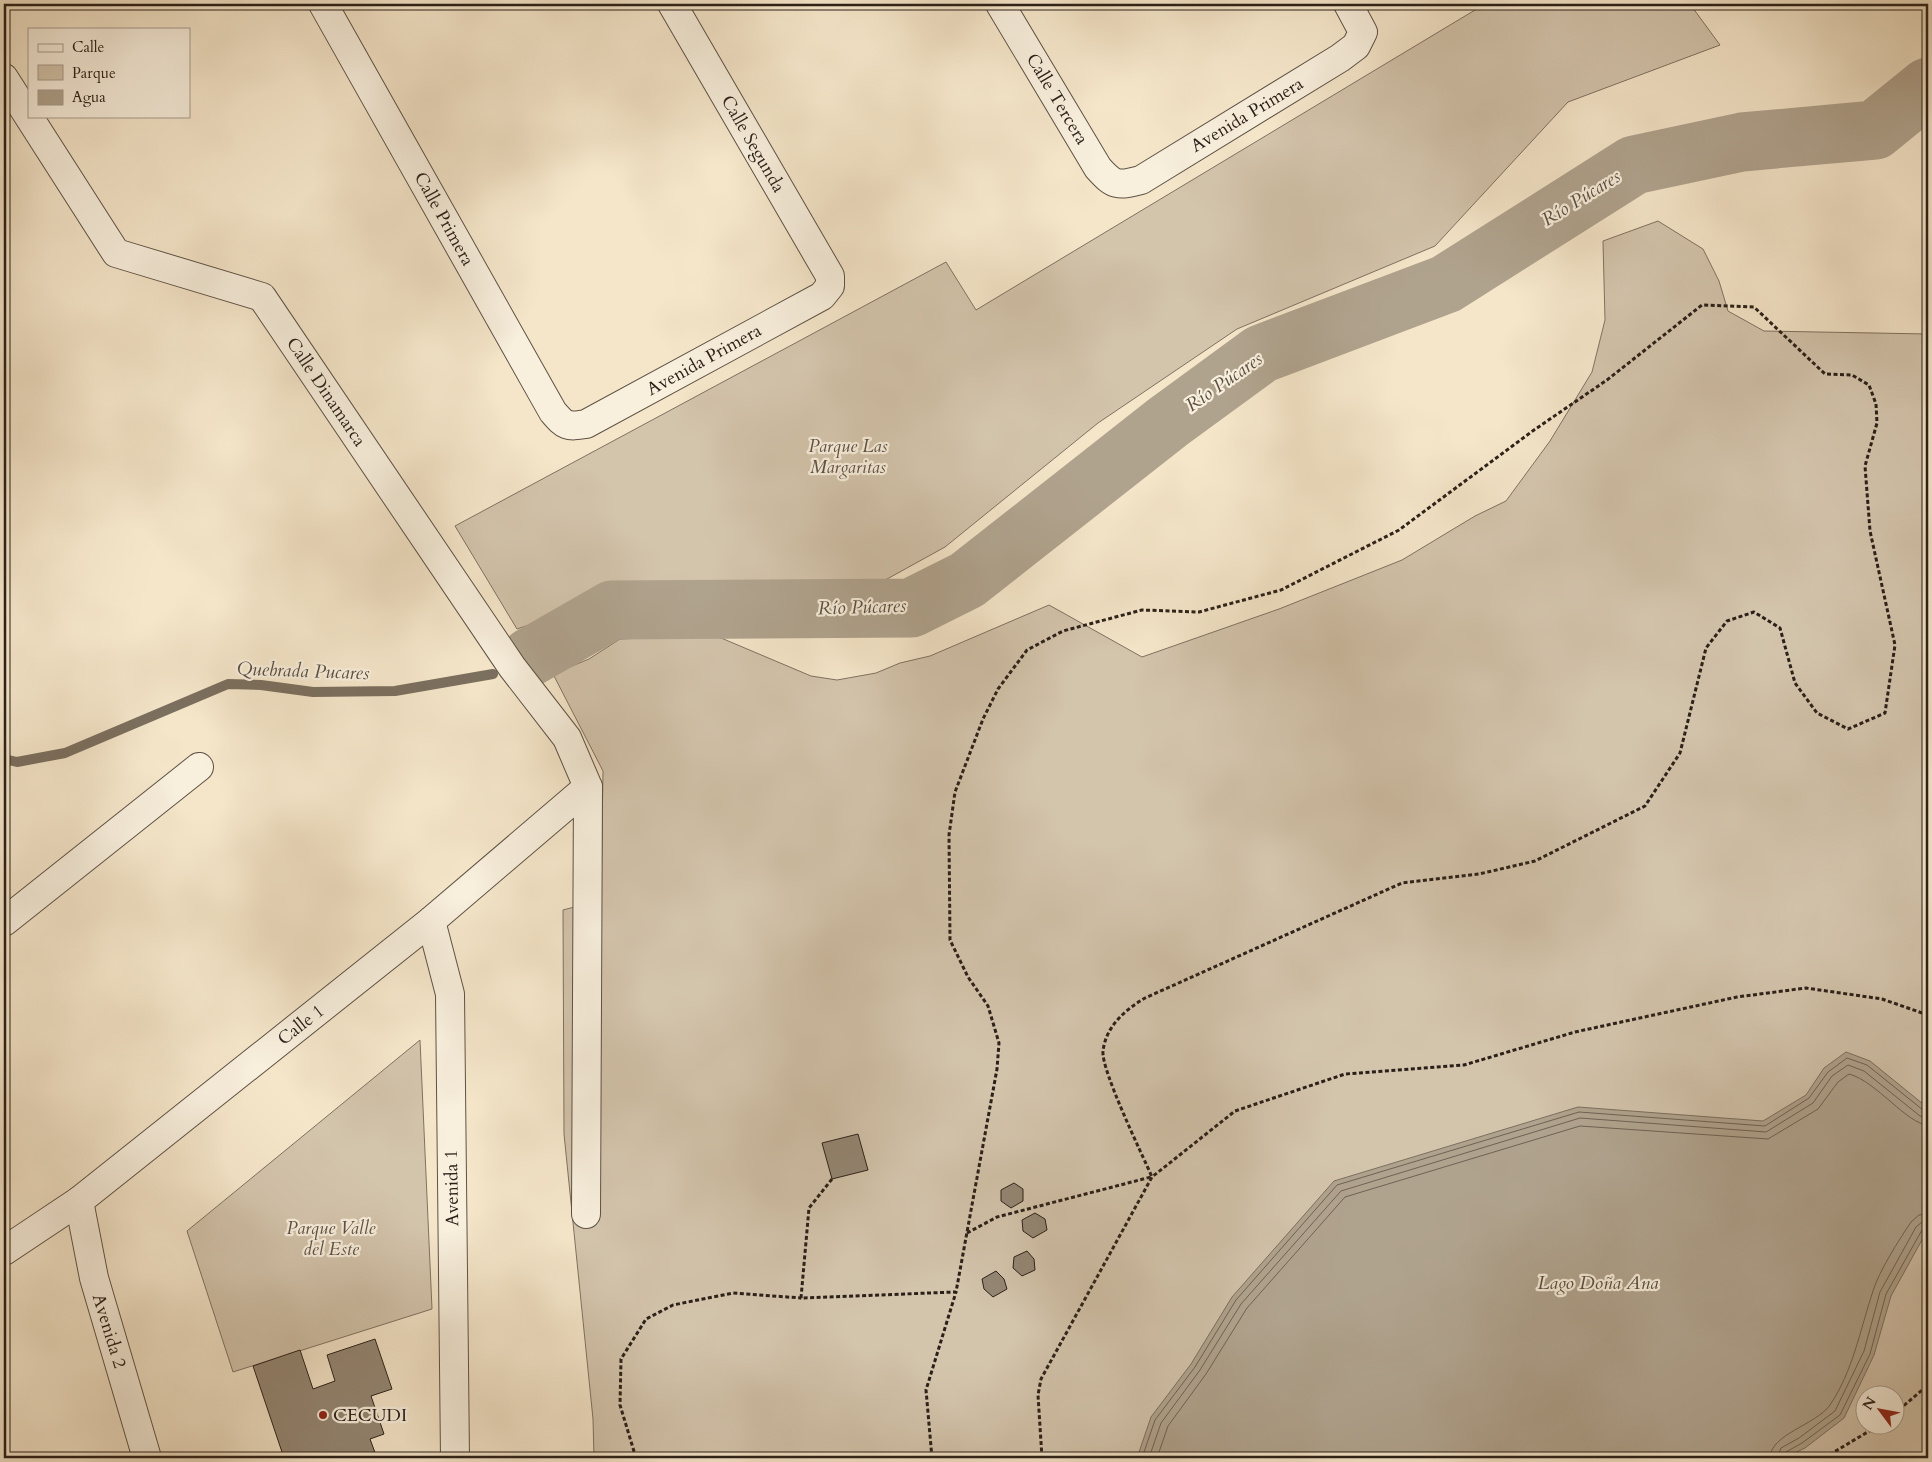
<svg xmlns="http://www.w3.org/2000/svg" width="1932" height="1462" viewBox="0 0 1932 1462" font-family="Cardo,serif">
<style>
.green{fill:#d3c4ac;stroke:#7f7262;fill-rule:evenodd}
.water{fill:#b0a38e;stroke:#7b6f5f}
.lines{fill:none;stroke-linecap:round;stroke-linejoin:round}
.shore{stroke:#6e6254;stroke-width:1}
.stream{stroke:#7b6f5f;stroke-width:10}
.river{stroke:#b0a38e;stroke-width:59}
.building{fill:#948775;stroke:#2b2019}
.minor-casing{stroke:#5e5245;stroke-width:30}
.path{stroke:#2b2019;stroke-width:3;stroke-dasharray:4 2.5;stroke-linecap:butt}
.minor{stroke:#f8efdd;stroke-width:28}
.poi-dot{fill:#8f2418;stroke:#f8efdd;stroke-width:2}
.labels{text-anchor:middle;dominant-baseline:central;stroke-width:4.5;stroke-linejoin:round;paint-order:stroke}
.street-label{font-size:18px;fill:#2b2019;stroke:#f8efdd}
.park-label{font-size:18px;font-style:italic;fill:#5d5145;stroke:#f8efdd}
.poi-label{font-size:18px;fill:#2b2019;stroke:#f8efdd;text-anchor:start}
.water-label{font-size:19px;font-style:italic;fill:#5a4e42;stroke:#f8efdd}
</style>
<rect width="100%" height="100%" fill="#f5e6ca"/>
<filter id="stains"><feTurbulence type="fractalNoise" baseFrequency=".004" numOctaves="4"/><feColorMatrix values="0 0 0 0 .2 0 0 0 0 .09 0 0 0 0 .02 0 0 0 .5 -.17"/></filter>
<radialGradient id="worn" r=".72"><stop offset=".6" stop-color="#630" stop-opacity="0"/><stop offset="1" stop-color="#630" stop-opacity=".3"/></radialGradient>
<!-- green -->
<g class="green">
<path d="M 1485,4 L 1690,4 L 1720,45 L 1568,102 L 1435,246 L 1237,329 L 1098,423 L 945,547 L 878,584 L 643,586 L 517,629 L 455,526 L 946,262 L 976,310 Z"/>
<path d="M 1658,221 L 1703,249 L 1719,281 L 1728,311 L 1764,331 L 1928,334 L 1928,1458 L 594,1458 L 593,1419 L 564,1134 L 563,910 L 601,900 L 603,771 L 553,674 L 589,659 L 620,639 L 714,635 L 811,676 L 837,680 L 876,673 L 900,663 L 930,656 L 1049,605 L 1142,657 L 1279,609 L 1402,560 L 1475,516 L 1506,501 L 1550,441 L 1592,372 L 1605,320 L 1603,241 ZM 1864,1394 L 1894,1394 L 1894,1424 L 1864,1424 Z"/>
<path d="M 420,1040 L 432,1309 L 233,1372 L 187,1231 Z"/>
</g>
<!-- water -->
<path class="water" d="M 1846,1052 L 1870,1061 L 1928,1108 L 1928,1229 L 1891,1296 L 1874,1355 L 1844,1418 L 1805,1448 L 1784,1458 L 1137,1458 L 1151,1417 L 1191,1364 L 1232,1297 L 1334,1181 L 1578,1107 L 1763,1121 L 1806,1095 L 1824,1068 Z"/>
<g class="lines">
<!-- shore -->
<g class="shore">
<path d="M 1142,1458 L 1155,1420 L 1195,1367 L 1236,1300 L 1337,1185 L 1579,1112 L 1765,1126 L 1809,1098 L 1828,1072 L 1847,1058 L 1867,1065 L 1923,1110 L 1928,1112"/>
<path d="M 1149,1458 L 1161,1423 L 1200,1370 L 1241,1304 L 1341,1191 L 1580,1118 L 1766,1132 L 1813,1103 L 1832,1076 L 1848,1065 L 1864,1071 L 1920,1116 L 1928,1118"/>
<path d="M 1157,1458 L 1168,1426 L 1206,1374 L 1247,1308 L 1345,1197 L 1580,1126 L 1768,1139 L 1818,1109 L 1838,1082 L 1849,1074 C 1876,1081 1908,1125 1928,1125"/>
<path d="M 1770,1458 C 1770,1434 1816,1425 1830,1405 C 1853,1371 1860,1330 1873,1291 C 1879,1271 1899,1240 1911,1222 L 1919,1215 L 1928,1214"/>
<path d="M 1777,1458 L 1781,1448 L 1799,1438 L 1835,1411 L 1864,1351 L 1880,1292 L 1916,1227 L 1922,1222 L 1928,1221"/>
<path d="M 1783,1458 L 1786,1452 L 1802,1443 L 1840,1415 L 1870,1354 L 1886,1294 L 1922,1230 L 1928,1227"/>
</g>
<!-- stream -->
<path class="stream" d="M 4,759 L 17,762 L 65,753 L 228,684 L 261,685 L 313,692 L 395,691 L 493,674"/>
<!-- river -->
<path class="river" d="M 530,657 L 612,610 L 911,608 L 967,580 L 1168,422 L 1261,354 L 1446,284 L 1634,165 L 1742,142 L 1875,130 L 1928,87"/>
</g>
<!-- building -->
<g class="building">
<path d="M 858,1134 L 868,1170 L 832,1179 L 822,1143 Z"/>
<path d="M 1014,1183 L 1023,1189 L 1023,1201 L 1011,1208 L 1001,1201 L 1001,1190 Z"/>
<path d="M 1035,1213 L 1045,1219 L 1047,1230 L 1033,1238 L 1023,1231 L 1022,1220 Z"/>
<path d="M 1027,1251 L 1034,1259 L 1035,1270 L 1022,1276 L 1013,1268 L 1014,1257 Z"/>
<path d="M 996,1271 L 1004,1279 L 1007,1289 L 993,1297 L 984,1289 L 982,1279 Z"/>
<path d="M 375,1339 L 392,1389 L 371,1396 L 384,1434 L 370,1439 L 377,1458 L 284,1458 L 253,1366 L 300,1350 L 313,1389 L 335,1381 L 327,1355 Z"/>
</g>
<g class="lines">
<defs>
<g id="minor">
<path d="M 323,4 L 553,412 C 565,426 567,427 586,424 L 822,296 L 830,286 L 830,276 L 672,4"/>
<path d="M 1000,4 L 1098,168 C 1114,186 1118,186 1141,180 L 1340,58 L 1356,46 L 1363,32 L 1348,4"/>
<path d="M 4,78 L 116,253 L 262,297 L 512,667 L 567,738 L 588,787 L 586,1214"/>
<path d="M 431,921 L 450,994 L 455,1458"/>
<path d="M 4,922 L 199,767"/>
<path d="M 79,1201 L 94,1278 L 147,1458"/>
<path d="M 4,1251 L 79,1201 L 431,921 L 588,787"/>
</g>
</defs>
<!-- minor casing -->
<use href="#minor" class="minor-casing"/>
<!-- path -->
<g class="path">
<path d="M 832,1179 L 809,1208 L 801,1298 L 956,1292 L 997,1069 L 999,1043 L 988,1006 L 968,977 L 950,940 L 949,835 L 955,792 L 983,719 L 998,689 L 1027,650 L 1063,631 L 1142,610 L 1199,612 L 1281,590 L 1399,530 L 1534,430 L 1607,380 L 1702,305 L 1754,307 L 1825,374 L 1852,375 L 1869,385 L 1876,404 L 1877,423 L 1865,466 L 1870,531 L 1895,645 L 1885,713 L 1848,729 L 1817,713 L 1795,683 L 1780,628 L 1754,612 L 1727,621 L 1706,648 L 1680,753 L 1645,806 L 1535,861 L 1479,874 L 1402,883 L 1145,998 C 1125,1010 1106,1026 1103,1051 C 1101,1070 1142,1154 1152,1177"/>
<path d="M 967,1233 L 997,1217 L 1151,1177"/>
<path d="M 1894,1414 L 1928,1385"/>
<path d="M 636,1458 L 620,1405 L 621,1359 L 646,1319 L 673,1305 L 733,1293 L 801,1298"/>
<path d="M 932,1458 L 926,1390 L 956,1292"/>
<path d="M 1042,1458 L 1038,1395 L 1041,1379 L 1152,1177 L 1235,1111 L 1345,1074 L 1464,1065 L 1575,1032 L 1737,997 L 1806,988 L 1882,999 L 1928,1015"/>
<path d="M 1824,1458 L 1881,1424"/>
</g>
<!-- minor -->
<use href="#minor" class="minor"/>
</g>
<!-- markers -->
<circle class="poi-dot" cx="323" cy="1415" r="5"/>
<g class="labels">
<!-- street labels -->
<g class="street-label">
<text transform="translate(1057 99) rotate(59)">Calle Tercera</text>
<text transform="translate(1247 115) rotate(-31)">Avenida Primera</text>
<text transform="translate(753 144) rotate(60)">Calle Segunda</text>
<text transform="translate(444 219) rotate(61)">Calle Primera</text>
<text transform="translate(704 360) rotate(-29)">Avenida Primera</text>
<text transform="translate(326 392) rotate(56)">Calle Dinamarca</text>
<text transform="translate(301 1025) rotate(-38)">Calle 1</text>
<text transform="translate(452 1188) rotate(-91)">Avenida 1</text>
<text transform="translate(109 1331) rotate(73)">Avenida 2</text>
</g>
<!-- park labels -->
<g class="park-label">
<text x="848" y="446">Parque Las<tspan x="848" dy="21">Margaritas</tspan></text>
<text x="331" y="1228">Parque Valle<tspan x="331" dy="21">del Este</tspan></text>
</g>
<!-- poi labels -->
<g class="poi-label">
<text x="333" y="1415">CECUDI</text>
</g>
<!-- water labels -->
<g class="water-label">
<text transform="translate(1581 198) rotate(-32)">Río Púcares</text>
<text transform="translate(1224 382) rotate(-35)">Río Púcares</text>
<text transform="translate(862 607) rotate(-2)">Río Púcares</text>
<text transform="translate(303 671) rotate(2)">Quebrada Pucares</text>
<text x="1598" y="1283">Lago Doña Ana</text>
</g>
</g>
<!-- margin -->
<rect width="1932" height="1462" fill="none" stroke="#f5e6ca" stroke-width="20"/>
<rect x="5" y="5" width="1922" height="1452" fill="none" stroke="#2b2019" stroke-width="2.5"/>
<rect x="10" y="10" width="1912" height="1442" fill="none" stroke="#2b2019"/>
<!-- legend -->
<rect x="28" y="28" width="162" height="90" fill="#f8efdd" stroke="#a69c8f"/>
<rect x="38" y="44" width="25" height="8" fill="#f8efdd" stroke="#a69c8f"/>
<text x="72" y="52" font-size="15" fill="#2b2019">Calle</text>
<rect x="38" y="65" width="25" height="15" fill="#d3c4ac" stroke="#a69c8f"/>
<text x="72" y="78" font-size="15" fill="#2b2019">Parque</text>
<rect x="38" y="90" width="25" height="15" fill="#b0a38e" stroke="#a69c8f"/>
<text x="72" y="102" font-size="15" fill="#2b2019">Agua</text>
<!-- north arrow -->
<g transform="translate(1880 1410) rotate(302)"><circle r="24" fill="#f8efdd" stroke="#a69c8f"/>
<path d="M0-4L9 19L0 12L-9 19Z" fill="#8f2418"/>
<text y="-8" font-size="14" font-weight="bold" text-anchor="middle" fill="#2b2019">N</text>
</g>
<rect width="100%" height="100%" filter="url(#stains)"/>
<rect width="100%" height="100%" fill="url(#worn)"/>
</svg>
